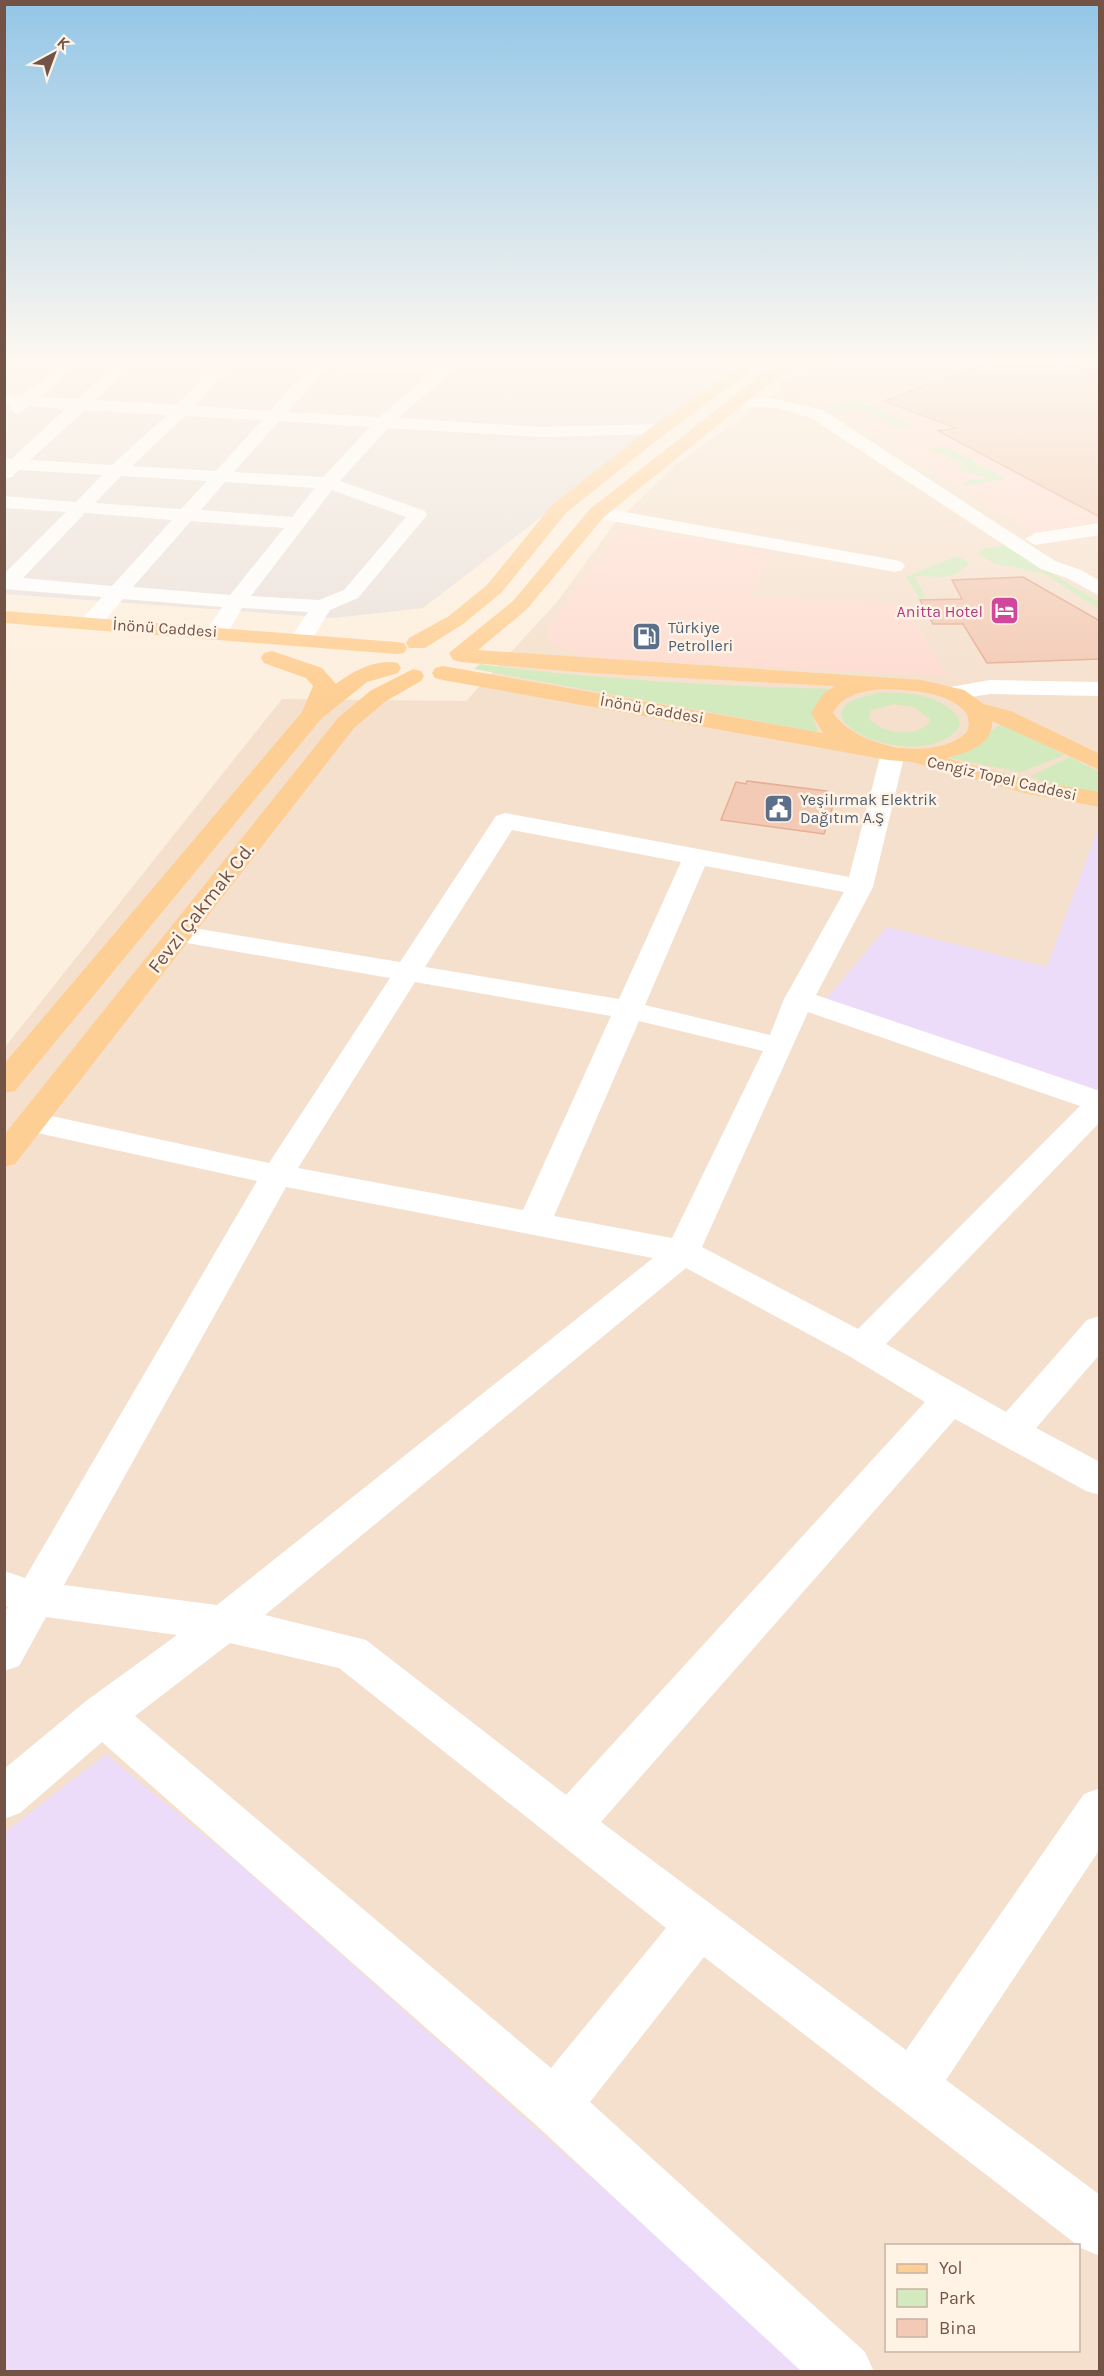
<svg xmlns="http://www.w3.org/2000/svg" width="1104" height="2376" viewBox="0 0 1104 2376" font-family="Karla,sans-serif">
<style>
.residential{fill:#f5e0cd;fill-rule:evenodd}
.commercial{fill:#fedcd1}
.industrial{fill:#eae1db}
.education{fill:#ecdcf9}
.green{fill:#d2eabd;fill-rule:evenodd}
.building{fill:#f3cab5;stroke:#e6ae95;stroke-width:1.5}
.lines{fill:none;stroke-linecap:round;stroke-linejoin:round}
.minor{fill:#fff;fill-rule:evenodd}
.major{fill:#fecf94;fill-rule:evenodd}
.labels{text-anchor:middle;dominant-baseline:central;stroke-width:5;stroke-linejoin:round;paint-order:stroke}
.far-hotel-label{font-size:16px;fill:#b23c85;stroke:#fff3e5;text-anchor:end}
.far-service-label{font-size:16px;fill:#4e5e75;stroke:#fff3e5;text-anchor:start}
.far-street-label{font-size:16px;fill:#735346;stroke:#fff3e5}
.street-label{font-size:20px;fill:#735346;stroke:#fff3e5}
</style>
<rect width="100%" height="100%" fill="#fdefde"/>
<!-- residential -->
<path class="residential" d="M 840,361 L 1099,361 L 1099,2371 L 5,2372 L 5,1047 L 282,699 L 466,701 L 557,602 L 615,523 L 677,464 L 802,374 ZM 886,2246 L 1078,2246 L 1078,2350 L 886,2350 Z"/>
<!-- commercial -->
<g class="commercial">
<path d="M 838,361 L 1088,361 L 1099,365 L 1099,522 L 1036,533 L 822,403 L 785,391 L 780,386 L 785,380 Z"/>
<path d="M 621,527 L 773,552 L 751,596 L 903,603 L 947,676 L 590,658 L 554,645 L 545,633 Z"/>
</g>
<!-- industrial -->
<path class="industrial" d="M 4,361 L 714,361 L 736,367 L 423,608 L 333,618 L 5,594 Z"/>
<!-- education -->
<g class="education">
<path d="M 1099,825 L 1099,1098 L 825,1000 L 887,927 L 1047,967 Z"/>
<path d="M 106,1754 L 237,1862 L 809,2371 L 5,2372 L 5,1832 Z"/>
</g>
<!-- green -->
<g class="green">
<path d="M 861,400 L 913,426 C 889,429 886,424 868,411 L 838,411 L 825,405 Z"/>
<path d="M 947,447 L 1006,479 L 965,486 L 963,484 L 969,480 L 989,479 L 960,470 L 956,467 L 963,465 L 962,463 L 927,449 Z"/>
<path d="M 1005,545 L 1099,602 L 1099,609 L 1043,573 L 993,563 L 977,553 L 985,548 Z"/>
<path d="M 957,556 L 967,561 L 968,565 L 954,575 L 944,577 L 915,576 L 925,598 L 920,599 L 906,577 Z"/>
<path d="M 480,664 C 598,680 715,686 834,689 L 819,702 L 813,717 L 818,732 L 474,669 Z"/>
<path d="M 879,693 C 907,692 940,694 958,717 L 960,725 C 925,781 772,712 879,693 ZM 894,704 L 914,707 L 930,719 L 929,723 C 915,738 883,734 869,719 L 871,710 Z"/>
<path d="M 1002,724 L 1065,755 L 1021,772 L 949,758 Z"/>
<path d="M 1070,757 L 1099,772 L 1099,795 L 1051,786 L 1031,776 Z"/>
</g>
<!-- building -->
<g class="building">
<path d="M 991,361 L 1057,361 L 1100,373 L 1100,517 L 938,431 L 956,428 L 884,401 Z"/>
<path d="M 1023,577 L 1100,621 L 1100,659 L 987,663 L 963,624 L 933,624 L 920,600 L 962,599 L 952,580 Z"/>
<path d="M 747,781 L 827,791 L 825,795 L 836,796 L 824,834 L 721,820 L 736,782 L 746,784 Z"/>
</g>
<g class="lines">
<!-- minor -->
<g class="minor">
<path d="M 63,361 L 81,361 L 40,397 L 77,399 L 119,361 L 136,361 L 95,400 L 177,405 L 218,361 L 235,361 L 194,406 L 270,411 L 309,367 L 283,366 L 275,361 L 361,361 L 441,366 L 446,361 L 464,361 L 398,418 L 540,427 L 660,424 L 669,429 L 660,434 L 540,437 L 388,428 L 340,481 L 425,511 L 427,515 L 358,598 L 330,610 L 309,644 L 293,644 L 290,639 L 308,612 L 242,608 L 225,637 L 209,637 L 206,632 L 222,607 L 123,599 C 112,611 101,632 83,627 L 79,623 L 102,597 L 4,589 L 4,574 L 66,512 L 4,508 L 4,496 L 76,502 L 102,475 L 19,470 L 12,477 L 4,478 L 4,459 L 11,459 L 66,409 L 30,406 L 17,414 L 9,409 L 11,405 L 4,405 L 4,395 L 22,396 ZM 326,368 L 430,375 L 379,417 L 287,412 ZM 85,410 L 167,415 L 112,465 L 30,460 ZM 185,416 L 262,420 L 216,471 L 132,466 ZM 279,421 L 370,427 L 323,477 L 234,472 ZM 121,476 L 207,481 L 181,509 L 95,503 ZM 225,482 L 315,488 L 292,517 L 201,510 ZM 332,490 L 406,517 L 344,590 L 319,600 L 251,596 ZM 85,513 L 172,520 L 112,586 L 23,578 ZM 191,521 L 284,528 L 230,595 L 133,587 Z"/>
<path d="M 736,361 L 762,361 L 766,365 L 758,370 L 738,364 Z"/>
<path d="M 737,397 L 777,399 L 823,410 L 1055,561 L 1081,570 L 1100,581 L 1100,596 L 1067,578 L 1041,569 L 811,418 L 777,408 L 731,405 L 729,402 Z"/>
<path d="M 597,507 L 895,560 L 902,562 L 905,566 L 902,570 L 895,572 L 590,517 L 588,513 L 590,509 Z"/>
<path d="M 1100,523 L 1100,535 L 1035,545 L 1025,539 L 1035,533 Z"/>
<path d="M 990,680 L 1100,682 L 1100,696 L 990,694 L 952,700 L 944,698 L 941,693 L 944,688 Z"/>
<path d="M 893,746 L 901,748 L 905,753 L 873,887 L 816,995 L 1100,1091 L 1100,1122 L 886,1344 L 1006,1412 L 1087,1320 L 1100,1316 L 1100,1354 L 1036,1428 L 1100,1462 L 1100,1495 L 1086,1491 L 955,1419 L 601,1822 L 906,2050 L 1084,1794 L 1100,1788 L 1100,1849 L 946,2080 L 1100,2195 L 1100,2256 L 1081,2248 L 704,1957 L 590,2102 L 865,2352 L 874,2372 L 802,2372 L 535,2124 L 102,1742 L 20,1813 L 4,1819 L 4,1769 L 86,1701 L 177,1635 L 46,1617 L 19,1666 L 4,1671 L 4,1613 L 8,1607 L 4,1605 L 4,1571 L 25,1578 L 257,1181 L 33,1132 L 22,1129 L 17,1122 L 22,1115 L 33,1112 L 269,1163 L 390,978 L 181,942 L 171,940 L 167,934 L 171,928 L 181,926 L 400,962 L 496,816 L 505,813 L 849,877 L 881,753 L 885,748 ZM 512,830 L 681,862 L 619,999 L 425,967 ZM 705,866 L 844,892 L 784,999 L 770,1035 L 645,1005 ZM 415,982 L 611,1016 L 523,1210 L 298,1168 ZM 808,1012 L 1080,1106 L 858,1329 L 702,1247 ZM 639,1021 L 763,1051 L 672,1238 L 554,1216 ZM 286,1187 L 653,1258 L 217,1605 L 64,1585 ZM 686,1268 L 849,1356 L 925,1402 L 566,1795 L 366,1640 L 265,1615 ZM 230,1643 L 339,1668 L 666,1928 L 551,2068 L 135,1716 Z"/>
</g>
<!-- major -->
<g class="major">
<path d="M 797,361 L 821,361 L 819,364 L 779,377 L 769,384 L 604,517 L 527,609 L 478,650 L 922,680 L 964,690 L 984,704 L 1013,712 L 1100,754 L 1100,770 L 992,721 C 994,745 965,754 946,758 L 1029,780 L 1100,792 L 1100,807 L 1028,794 L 912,762 L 888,760 L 443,680 L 435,678 L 432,673 L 435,668 L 443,666 L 823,733 L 811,713 L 823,694 L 835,686 L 590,673 L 461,662 L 453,660 L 449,653 L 513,601 L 590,509 L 757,378 L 767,371 ZM 879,689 C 907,690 948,690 967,714 L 969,724 L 967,732 C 935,763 857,748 833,713 C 842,695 861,692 879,689 Z"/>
<path d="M 741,366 L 749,371 L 747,374 L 666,433 L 566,513 L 501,593 L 463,624 L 425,648 L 409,648 L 406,643 L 409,638 L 449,616 L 487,585 L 552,505 L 654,425 Z"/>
<path d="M 4,611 L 396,642 L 404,643 L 407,648 L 404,653 L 396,654 L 4,623 Z"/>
<path d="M 272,651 L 322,668 L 336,684 C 351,672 377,658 398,663 L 401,668 L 398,673 L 367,682 L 321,719 L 15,1091 L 4,1093 L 4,1064 L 302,712 L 313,686 L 306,678 L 264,663 L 261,658 L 264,653 Z"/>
<path d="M 413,669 L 421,671 L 424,676 L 421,681 L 386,701 L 354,728 L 15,1164 L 4,1167 L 4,1135 L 338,718 L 370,691 Z"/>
</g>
</g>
<!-- sky -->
<linearGradient id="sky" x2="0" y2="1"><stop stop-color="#93c6e7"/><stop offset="0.52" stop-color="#fef8f0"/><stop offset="1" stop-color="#fef8f0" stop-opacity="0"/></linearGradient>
<rect width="1104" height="694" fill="url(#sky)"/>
<!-- icons -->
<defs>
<symbol id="hotel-square" viewBox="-11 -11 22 22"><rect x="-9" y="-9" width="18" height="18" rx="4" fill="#d1479c" stroke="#fff3e5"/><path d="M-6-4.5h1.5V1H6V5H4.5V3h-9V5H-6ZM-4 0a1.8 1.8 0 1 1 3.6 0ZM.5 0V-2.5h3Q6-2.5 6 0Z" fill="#fff"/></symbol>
<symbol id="fuel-square" viewBox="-11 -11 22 22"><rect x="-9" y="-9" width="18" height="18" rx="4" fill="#5c6f8a" stroke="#fff3e5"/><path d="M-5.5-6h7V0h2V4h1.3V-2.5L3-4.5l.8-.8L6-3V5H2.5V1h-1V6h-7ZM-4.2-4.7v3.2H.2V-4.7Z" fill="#fff"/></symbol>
<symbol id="civic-square" viewBox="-11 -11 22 22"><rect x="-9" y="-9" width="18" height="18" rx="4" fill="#5c6f8a" stroke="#fff3e5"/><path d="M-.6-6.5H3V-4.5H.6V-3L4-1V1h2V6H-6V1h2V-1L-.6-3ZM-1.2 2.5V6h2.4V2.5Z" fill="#fff"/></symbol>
</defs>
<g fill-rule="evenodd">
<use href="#hotel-square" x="988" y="594" width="33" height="33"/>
<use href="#fuel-square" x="630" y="620" width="33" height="33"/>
<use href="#civic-square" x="762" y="792" width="33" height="33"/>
</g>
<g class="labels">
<!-- far-hotel labels -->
<g class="far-hotel-label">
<text x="983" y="611">Anitta Hotel</text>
</g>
<!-- far-service labels -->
<g class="far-service-label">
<text x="668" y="627">Türkiye<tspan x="668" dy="18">Petrolleri</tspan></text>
<text x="800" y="799">Yeşilırmak Elektrik<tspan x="800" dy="18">Dağıtım A.Ş</tspan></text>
</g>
<!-- far-street labels -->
<g class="far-street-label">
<text transform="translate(165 628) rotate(4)">İnönü Caddesi</text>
<text transform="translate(652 709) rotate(10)">İnönü Caddesi</text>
<text transform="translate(1002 778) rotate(13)">Cengiz Topel Caddesi</text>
</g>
<!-- street labels -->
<g class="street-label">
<text transform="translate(201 908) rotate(-52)">Fevzi Çakmak Cd.</text>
</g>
</g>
<!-- border -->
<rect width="1104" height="2376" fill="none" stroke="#735346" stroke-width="12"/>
<!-- legend -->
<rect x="885" y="2244" width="195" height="108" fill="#fff3e5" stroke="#c7b3a5" stroke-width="1.5"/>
<rect x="897" y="2264" width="30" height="9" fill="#fecf94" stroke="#c7b3a5" stroke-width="1.5"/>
<text x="939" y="2274" font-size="18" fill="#735346">Yol</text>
<rect x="897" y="2289" width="30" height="18" fill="#d2eabd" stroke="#c7b3a5" stroke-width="1.5"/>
<text x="939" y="2304" font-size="18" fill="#735346">Park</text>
<rect x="897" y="2319" width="30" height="18" fill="#f3cab5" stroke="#c7b3a5" stroke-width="1.5"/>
<text x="939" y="2334" font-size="18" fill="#735346">Bina</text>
<!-- north arrow -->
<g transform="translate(54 54) rotate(41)" stroke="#fff3e5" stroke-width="4.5" paint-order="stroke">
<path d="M0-4.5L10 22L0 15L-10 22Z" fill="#735346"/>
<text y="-9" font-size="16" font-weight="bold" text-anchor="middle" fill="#735346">K</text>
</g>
</svg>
